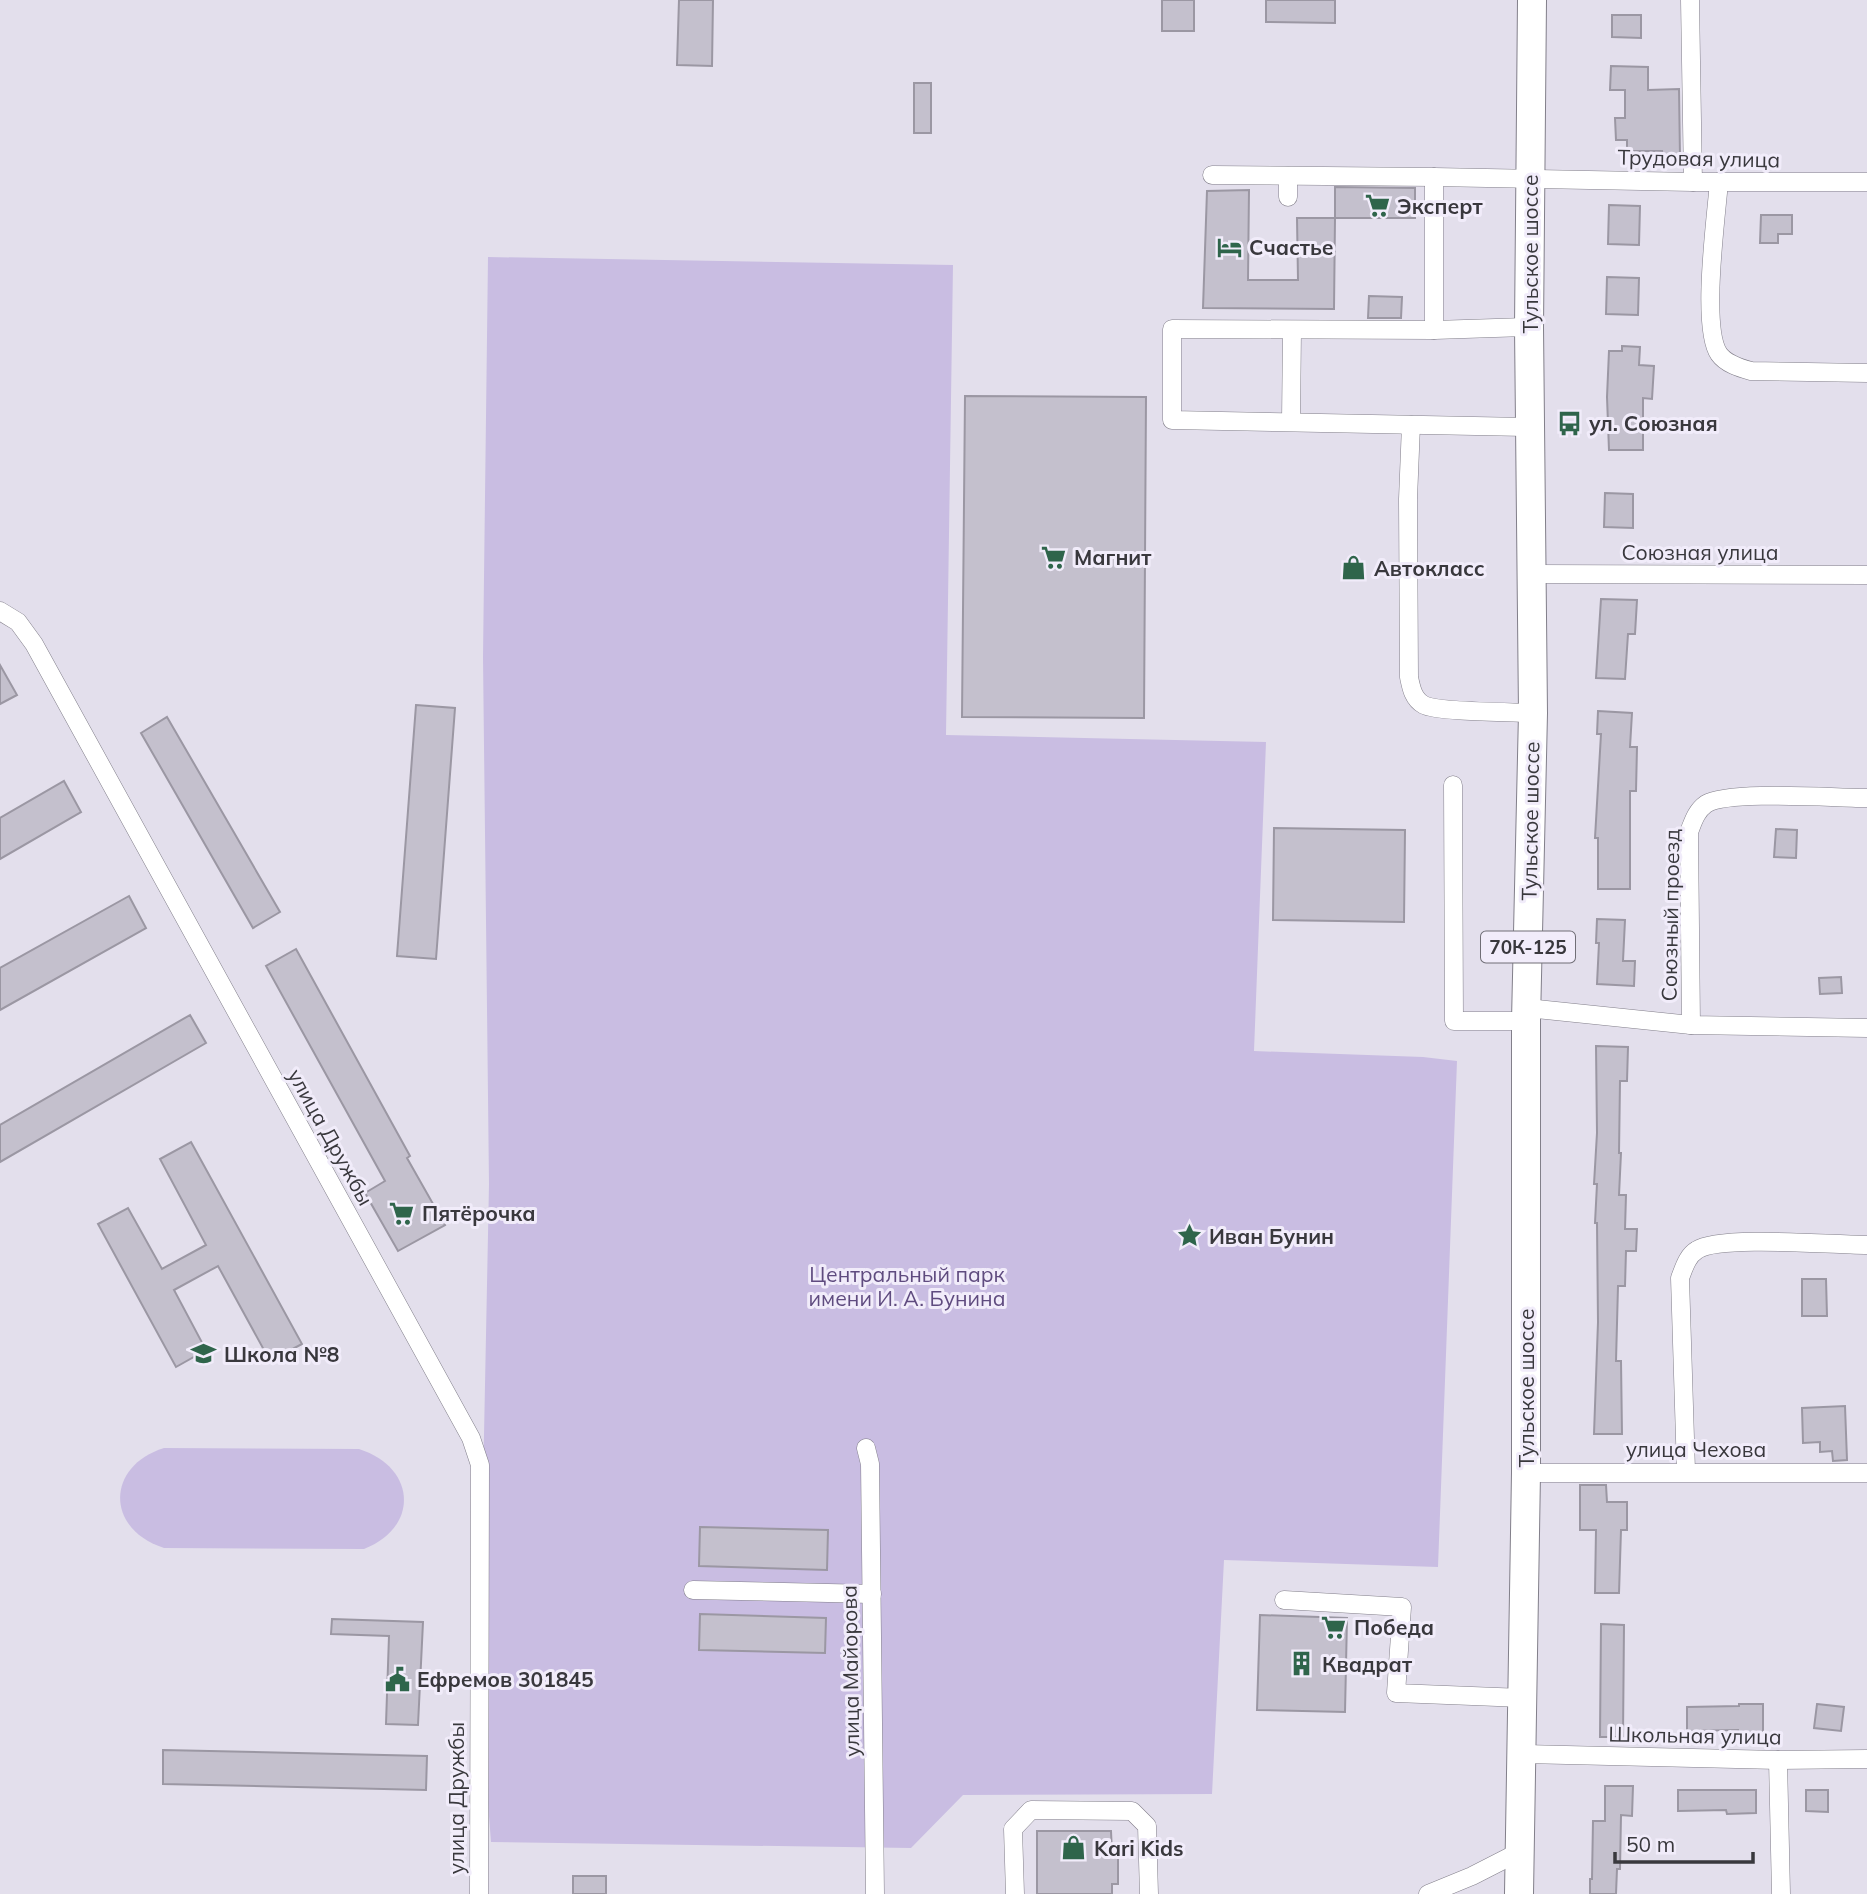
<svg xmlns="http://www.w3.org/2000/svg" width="1867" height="1894" viewBox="0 0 1867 1894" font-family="Mulish,sans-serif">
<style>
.green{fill:#c9bde2}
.building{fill:#c4c0cd;stroke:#9b97a3;stroke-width:2}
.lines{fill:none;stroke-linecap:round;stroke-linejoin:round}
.street-casing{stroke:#827f8a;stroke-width:19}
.primary-casing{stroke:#827f8a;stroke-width:30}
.street{stroke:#fff;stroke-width:18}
.primary{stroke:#fff;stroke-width:28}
.labels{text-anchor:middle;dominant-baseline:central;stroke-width:6;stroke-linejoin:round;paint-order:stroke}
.shield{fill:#f1ecfa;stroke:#706e76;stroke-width:2}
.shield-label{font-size:19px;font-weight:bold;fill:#39383d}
.street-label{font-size:21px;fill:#39383d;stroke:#f1ecfa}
.poi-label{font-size:21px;font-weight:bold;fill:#39383d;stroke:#f1ecfa;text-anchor:start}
.park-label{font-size:21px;fill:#5f4b7f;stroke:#f1ecfa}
</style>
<rect width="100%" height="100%" fill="#e3dfec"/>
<!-- green -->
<g class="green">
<path d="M 488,257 L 953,265 L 946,735 L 1266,742 L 1254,1051 L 1423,1057 L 1457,1061 L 1438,1567 L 1224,1560 L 1212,1794 L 963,1795 L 911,1848 L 491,1842 L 479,1687 L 489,1184 L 483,657 Z"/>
<path d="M 164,1448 L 359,1449 C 416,1467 420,1527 364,1549 L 164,1548 C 105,1529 106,1466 164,1448 Z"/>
</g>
<!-- building -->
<g class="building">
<path d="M 679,0 L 713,0 L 712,66 L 677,65 Z"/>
<rect x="1162" y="0" width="32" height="31"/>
<path d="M 1266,0 L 1335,0 L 1335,23 L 1266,22 Z"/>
<path d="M 1612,15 L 1641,15 L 1641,38 L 1612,37 Z"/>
<path d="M 1611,66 L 1648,67 L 1648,90 L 1679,89 L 1680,157 L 1662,157 L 1662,151 L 1627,151 L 1627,140 L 1616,140 L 1615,118 L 1625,118 L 1625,90 L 1610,90 Z"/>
<rect x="914" y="83" width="17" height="50"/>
<path d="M 1335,187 L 1415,188 L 1415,218 L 1335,218 Z"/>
<path d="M 1249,190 L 1248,280 L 1298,280 L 1297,218 L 1335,218 L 1334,309 L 1203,308 L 1207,191 Z"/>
<path d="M 1609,205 L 1640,206 L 1639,245 L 1608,244 Z"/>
<path d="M 1761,215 L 1792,215 L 1792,234 L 1778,234 L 1778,243 L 1760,243 Z"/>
<path d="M 1607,277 L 1639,278 L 1638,315 L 1606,314 Z"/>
<path d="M 1369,296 L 1402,297 L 1401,318 L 1368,318 Z"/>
<path d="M 1622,346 L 1640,347 L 1639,365 L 1654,366 L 1652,399 L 1643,398 L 1643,450 L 1609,450 L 1607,397 L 1609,351 L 1622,351 Z"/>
<path d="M 965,396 L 1146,397 L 1144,718 L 962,717 Z"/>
<path d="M 1605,493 L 1633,494 L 1633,528 L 1604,527 Z"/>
<path d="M 1601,599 L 1637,600 L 1635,634 L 1628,634 L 1625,679 L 1596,678 Z"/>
<path d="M 0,665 L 17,695 L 0,704 Z"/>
<path d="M 416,705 L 455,708 L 436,959 L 397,956 Z"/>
<path d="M 1598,711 L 1632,713 L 1630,747 L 1637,747 L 1636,791 L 1630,791 L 1630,889 L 1598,889 L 1598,838 L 1595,838 L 1601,734 L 1597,734 Z"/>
<path d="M 167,717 L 280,912 L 253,928 L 141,733 Z"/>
<path d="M 64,781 L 81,812 L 0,859 L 0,818 Z"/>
<path d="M 1274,828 L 1405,830 L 1404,922 L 1273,920 Z"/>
<path d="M 1776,829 L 1797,830 L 1796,858 L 1774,857 Z"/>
<path d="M 129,896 L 146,928 L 0,1010 L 0,968 Z"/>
<path d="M 1597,919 L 1625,920 L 1623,961 L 1635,961 L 1634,986 L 1597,984 L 1599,943 L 1596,943 Z"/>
<path d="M 296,949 L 410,1156 L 407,1158 L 445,1225 L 398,1251 L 365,1193 L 385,1181 L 266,966 Z"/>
<path d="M 1841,977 L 1842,993 L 1820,994 L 1819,978 Z"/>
<path d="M 190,1015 L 206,1043 L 0,1162 L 0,1125 Z"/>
<path d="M 1596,1046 L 1628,1047 L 1627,1081 L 1620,1081 L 1619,1153 L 1621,1153 L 1619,1195 L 1626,1195 L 1625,1229 L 1637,1229 L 1636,1251 L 1626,1251 L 1625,1286 L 1618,1286 L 1616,1361 L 1621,1361 L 1622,1434 L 1594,1434 L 1598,1322 L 1597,1223 L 1595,1223 L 1597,1184 L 1594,1184 L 1597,1133 Z"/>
<path d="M 191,1142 L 302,1344 L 270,1361 L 218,1266 L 174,1290 L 206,1350 L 176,1367 L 98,1224 L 128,1208 L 162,1269 L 206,1245 L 160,1159 Z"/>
<path d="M 1802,1279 L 1826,1279 L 1827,1316 L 1802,1316 Z"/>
<path d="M 1845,1406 L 1847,1460 L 1833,1461 L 1832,1451 L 1820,1452 L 1820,1442 L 1803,1443 L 1802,1408 Z"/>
<path d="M 1580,1485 L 1606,1485 L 1607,1502 L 1627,1502 L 1627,1530 L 1621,1530 L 1619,1593 L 1595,1593 L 1596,1530 L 1580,1530 Z"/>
<path d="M 700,1527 L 828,1530 L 827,1570 L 699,1566 Z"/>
<path d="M 700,1614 L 826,1618 L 825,1653 L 699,1650 Z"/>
<path d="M 1260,1615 L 1347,1618 L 1345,1712 L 1257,1710 Z"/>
<path d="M 332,1619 L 423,1622 L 418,1725 L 386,1724 L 389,1636 L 331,1634 Z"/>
<path d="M 1601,1624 L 1624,1625 L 1623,1737 L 1600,1737 Z"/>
<path d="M 1739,1704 L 1763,1704 L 1763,1735 L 1738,1734 L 1738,1730 L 1687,1731 L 1687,1707 L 1739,1706 Z"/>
<path d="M 1817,1704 L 1844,1707 L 1841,1731 L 1814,1728 Z"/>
<path d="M 163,1750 L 427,1756 L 426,1790 L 163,1784 Z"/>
<path d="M 1605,1786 L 1633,1786 L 1632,1816 L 1621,1815 L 1620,1869 L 1617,1869 L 1616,1894 L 1590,1894 L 1590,1879 L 1592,1879 L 1593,1821 L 1605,1821 Z"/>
<path d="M 1678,1790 L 1756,1790 L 1756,1813 L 1727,1814 L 1726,1810 L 1678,1811 Z"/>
<path d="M 1806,1790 L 1828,1790 L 1828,1812 L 1806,1811 Z"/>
<path d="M 1037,1831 L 1111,1831 L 1112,1853 L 1118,1853 L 1118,1884 L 1112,1884 L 1112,1894 L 1037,1894 Z"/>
<rect x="573" y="1876" width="33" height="18"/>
</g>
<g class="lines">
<defs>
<g id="street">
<path d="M 1690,0 L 1693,182"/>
<path d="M 1212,175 L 1434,177"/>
<path d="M 1288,176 L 1288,197"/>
<path d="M 1719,182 C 1716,218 1701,328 1719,354 C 1726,364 1740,368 1751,371 L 1867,373"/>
<path d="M 1529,327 L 1434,330 L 1172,329 L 1172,420 L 1530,427"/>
<path d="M 1434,330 L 1434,177 L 1693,182 L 1867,182"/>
<path d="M 1291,421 L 1292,330"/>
<path d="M 1411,425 L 1408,499 L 1409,677 C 1411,687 1413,699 1424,705 C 1437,712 1513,712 1533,713"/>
<path d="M 1533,574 L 1867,575"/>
<path d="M 0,611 L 18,622 L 34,644 L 471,1438 L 480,1465 L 479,1894"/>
<path d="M 1453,785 L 1454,1021 L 1526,1021"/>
<path d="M 1527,1008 L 1691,1025 L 1867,1028"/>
<path d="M 1691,1025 L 1689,832 C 1693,822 1696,811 1706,804 C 1728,790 1835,798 1867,798"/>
<path d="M 866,1448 L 870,1464 L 875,1894"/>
<path d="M 1686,1471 L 1680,1278 C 1684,1268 1687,1256 1697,1250 C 1719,1235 1835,1245 1867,1245"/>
<path d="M 1526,1473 L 1867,1473"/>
<path d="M 693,1590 L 872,1594"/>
<path d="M 1284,1600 L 1402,1607 L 1396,1693 L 1523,1698"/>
<path d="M 1522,1754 L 1778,1760 L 1867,1759"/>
<path d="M 1778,1760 L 1781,1894"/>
<path d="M 1015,1894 L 1013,1829 L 1031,1810 L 1132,1811 L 1147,1826 L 1149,1894"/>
<path d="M 1428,1894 L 1472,1876 L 1519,1852"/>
</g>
<path id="primary" d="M 1519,1894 L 1526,1473 L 1526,1021 L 1533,713 L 1529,327 L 1532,0"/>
</defs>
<!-- street casing -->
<use href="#street" class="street-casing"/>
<!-- primary casing -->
<use href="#primary" class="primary-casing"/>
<!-- street -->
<use href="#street" class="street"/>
<!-- primary -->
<use href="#primary" class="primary"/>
</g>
<!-- icons -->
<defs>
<symbol id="supermarket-bare" viewBox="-9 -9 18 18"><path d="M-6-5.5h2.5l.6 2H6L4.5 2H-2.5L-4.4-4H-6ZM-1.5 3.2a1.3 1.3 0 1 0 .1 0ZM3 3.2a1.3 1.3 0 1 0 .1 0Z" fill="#2f654b" stroke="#f1ecfa" stroke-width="2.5" paint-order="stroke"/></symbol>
<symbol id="hotel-bare" viewBox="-9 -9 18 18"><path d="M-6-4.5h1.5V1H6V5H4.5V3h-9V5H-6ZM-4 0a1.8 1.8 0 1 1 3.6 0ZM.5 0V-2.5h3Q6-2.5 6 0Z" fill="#2f654b" stroke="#f1ecfa" stroke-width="2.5" paint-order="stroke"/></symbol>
<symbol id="bus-bare" viewBox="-9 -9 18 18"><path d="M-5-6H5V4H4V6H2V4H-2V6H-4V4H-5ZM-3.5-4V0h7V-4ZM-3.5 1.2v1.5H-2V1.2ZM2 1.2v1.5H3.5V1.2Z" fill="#2f654b" stroke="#f1ecfa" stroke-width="2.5" paint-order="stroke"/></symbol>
<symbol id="shop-bare" viewBox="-9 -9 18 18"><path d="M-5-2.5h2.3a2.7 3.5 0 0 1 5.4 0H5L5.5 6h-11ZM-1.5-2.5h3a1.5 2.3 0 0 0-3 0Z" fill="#2f654b" stroke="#f1ecfa" stroke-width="2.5" paint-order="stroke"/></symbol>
<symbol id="sight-bare" viewBox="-9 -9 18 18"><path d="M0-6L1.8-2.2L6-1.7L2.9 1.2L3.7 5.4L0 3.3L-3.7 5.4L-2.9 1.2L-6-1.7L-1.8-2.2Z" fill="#2f654b" stroke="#f1ecfa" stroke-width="2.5" paint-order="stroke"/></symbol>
<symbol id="school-bare" viewBox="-9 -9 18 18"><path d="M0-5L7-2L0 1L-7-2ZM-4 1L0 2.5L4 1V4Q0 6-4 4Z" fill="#2f654b" stroke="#f1ecfa" stroke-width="2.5" paint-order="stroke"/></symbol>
<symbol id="building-bare" viewBox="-9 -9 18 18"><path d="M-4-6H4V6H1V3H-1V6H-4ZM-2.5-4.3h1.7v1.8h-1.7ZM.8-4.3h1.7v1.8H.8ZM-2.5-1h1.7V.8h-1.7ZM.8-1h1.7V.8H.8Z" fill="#2f654b" stroke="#f1ecfa" stroke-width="2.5" paint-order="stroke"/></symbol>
<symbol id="civic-bare" viewBox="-9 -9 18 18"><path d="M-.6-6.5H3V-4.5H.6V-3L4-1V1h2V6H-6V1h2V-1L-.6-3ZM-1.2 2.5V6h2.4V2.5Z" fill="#2f654b" stroke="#f1ecfa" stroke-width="2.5" paint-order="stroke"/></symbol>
</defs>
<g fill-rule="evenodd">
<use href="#supermarket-bare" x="1360" y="188" width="35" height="35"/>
<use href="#hotel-bare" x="1212" y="230" width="35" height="35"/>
<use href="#bus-bare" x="1552" y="406" width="35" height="35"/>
<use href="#supermarket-bare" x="1036" y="540" width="35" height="35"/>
<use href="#shop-bare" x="1336" y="550" width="35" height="35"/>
<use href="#supermarket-bare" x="384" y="1196" width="35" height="35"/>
<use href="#sight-bare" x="1172" y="1218" width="35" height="35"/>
<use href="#school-bare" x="186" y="1336" width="35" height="35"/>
<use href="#supermarket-bare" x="1316" y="1610" width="35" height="35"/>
<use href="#building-bare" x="1284" y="1646" width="35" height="35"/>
<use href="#civic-bare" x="380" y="1662" width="35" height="35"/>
<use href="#shop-bare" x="1056" y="1830" width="35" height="35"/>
</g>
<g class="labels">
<!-- shield labels -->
<rect class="shield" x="1481" y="931.5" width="94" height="31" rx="5"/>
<g class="shield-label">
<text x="1528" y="947">70К-125</text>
</g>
<!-- street labels -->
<g class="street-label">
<text transform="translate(1699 158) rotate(1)">Трудовая улица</text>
<text transform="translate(1530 254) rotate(-90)">Тульское шоссе</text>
<text x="1700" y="552">Союзная улица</text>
<text transform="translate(1530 821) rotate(-89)">Тульское шоссе</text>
<text transform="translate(1670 915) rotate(-89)">Союзный проезд</text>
<text transform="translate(331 1137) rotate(61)">улица Дружбы</text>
<text transform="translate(1526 1388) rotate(-90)">Тульское шоссе</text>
<text x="1696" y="1449">улица Чехова</text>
<text transform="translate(850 1671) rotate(-91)">улица Майорова</text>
<text transform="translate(1695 1735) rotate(1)">Школьная улица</text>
<text transform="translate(456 1798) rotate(-90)">улица Дружбы</text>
</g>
<!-- poi labels -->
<g class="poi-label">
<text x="1397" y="206">Эксперт</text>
<text x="1249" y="247">Счастье</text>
<text x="1589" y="423">ул. Союзная</text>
<text x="1074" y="557">Магнит</text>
<text x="1374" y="568">Автокласс</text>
<text x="422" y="1213">Пятёрочка</text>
<text x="1209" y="1236">Иван Бунин</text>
<text x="224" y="1354">Школа №8</text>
<text x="1354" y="1627">Победа</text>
<text x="1322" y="1664">Квадрат</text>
<text x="417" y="1679">Ефремов 301845</text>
<text x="1094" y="1848">Kari Kids</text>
</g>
<!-- park labels -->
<g class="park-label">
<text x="907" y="1274">Центральный парк<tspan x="907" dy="24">имени И. А. Бунина</tspan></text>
</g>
</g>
<!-- scale -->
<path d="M1615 1852v10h138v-10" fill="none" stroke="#39383d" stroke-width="3.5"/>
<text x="1626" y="1852" font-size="21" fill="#39383d" stroke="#f1ecfa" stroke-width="5" paint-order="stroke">50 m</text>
</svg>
